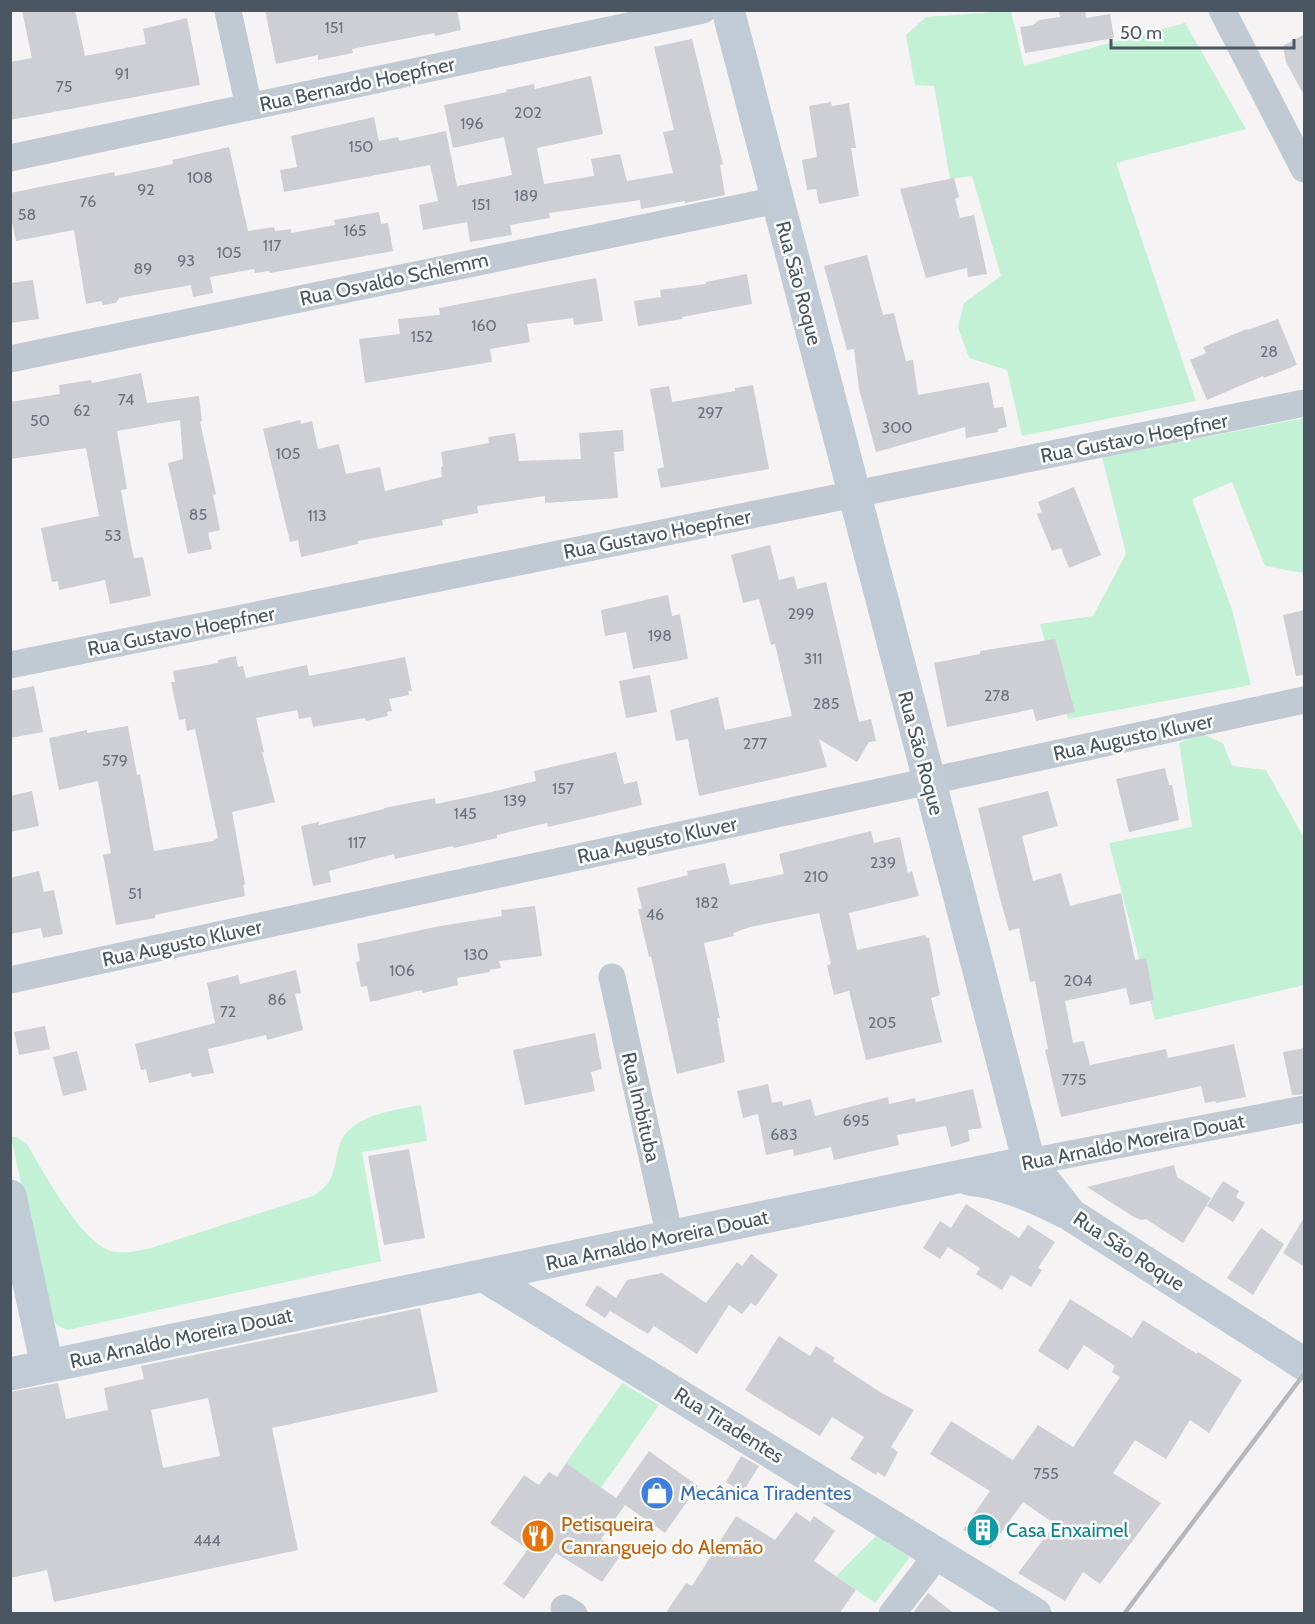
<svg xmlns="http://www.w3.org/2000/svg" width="1315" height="1624" viewBox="0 0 1315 1624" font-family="Cabin,sans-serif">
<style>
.green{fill:#c3f1d5}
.building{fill:#cdcfd5;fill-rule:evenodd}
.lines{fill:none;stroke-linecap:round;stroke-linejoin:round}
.street{stroke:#c1cad2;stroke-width:27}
.secondary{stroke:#c1cbd6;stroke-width:33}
.rail{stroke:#b5b8bd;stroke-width:4.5}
.labels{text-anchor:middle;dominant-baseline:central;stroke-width:5;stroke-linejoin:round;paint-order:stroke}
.number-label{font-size:16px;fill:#6b747e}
.street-label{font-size:20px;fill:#4a5661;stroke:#fff}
.shop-label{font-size:20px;fill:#366cbe;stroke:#fff;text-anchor:start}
.food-label{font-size:20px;fill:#c56008;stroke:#fff;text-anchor:start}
.culture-label{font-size:20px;fill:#0d838f;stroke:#fff;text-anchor:start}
</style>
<rect width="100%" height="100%" fill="#f5f3f3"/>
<!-- green -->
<g class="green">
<path d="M 1011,11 L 1024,66 L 1185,23 L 1246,129 L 1116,163 L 1196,401 L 1022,436 L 1007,370 L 969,358 L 958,327 L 964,303 L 1001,276 L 972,176 L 950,179 L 934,86 L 915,85 L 906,35 L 926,17 Z"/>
<path d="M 1304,418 L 1304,573 L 1265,566 L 1232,482 L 1192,499 L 1232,610 L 1251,685 L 1068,719 L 1040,624 L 1093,616 L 1126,554 L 1102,457 Z"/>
<path d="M 1202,734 L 1223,743 L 1232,766 L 1266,770 L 1304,838 L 1304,985 L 1155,1020 L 1109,843 L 1192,827 L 1179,743 Z"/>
<path d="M 421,1105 L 427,1141 L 362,1152 L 381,1261 L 67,1330 L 57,1325 L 50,1316 L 11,1137 L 16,1137 L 27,1144 C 43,1171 80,1241 111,1251 C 123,1254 136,1251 148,1249 L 313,1196 C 317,1193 324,1189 327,1184 C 336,1173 335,1157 340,1144 C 350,1115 395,1110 421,1105 Z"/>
<path d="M 622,1383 L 659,1405 L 601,1488 L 566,1463 Z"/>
<path d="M 876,1536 L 910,1557 L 875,1603 L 836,1576 Z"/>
</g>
<!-- building -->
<g class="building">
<path d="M 22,10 L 75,10 L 85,56 L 146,44 L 143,29 L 187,18 L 200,85 L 10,120 L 10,62 L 32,58 Z"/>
<path d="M 265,10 L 457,10 L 461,30 L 435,36 L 434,33 L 352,49 L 353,53 L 318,60 L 318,55 L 276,64 Z"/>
<path d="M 1059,10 L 1085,10 L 1086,18 L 1110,14 L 1114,38 L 1025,53 L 1020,27 L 1033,25 L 1039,20 L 1060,17 Z"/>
<path d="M 1305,34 L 1305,97 L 1286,62 L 1283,46 Z"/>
<path d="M 692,39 L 723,164 L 720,165 L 725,195 L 685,203 L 685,201 L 641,209 L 640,200 L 549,213 L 550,218 L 510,225 L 512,235 L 470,242 L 467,222 L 423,230 L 419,205 L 438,201 L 430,165 L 284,192 L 280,170 L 297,167 L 291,136 L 374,117 L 379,141 L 398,137 L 399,141 L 446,131 L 457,186 L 512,175 L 504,137 L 453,148 L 444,105 L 507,92 L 506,90 L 534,84 L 535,89 L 591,76 L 603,134 L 537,148 L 544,184 L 594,176 L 591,159 L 620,154 L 627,181 L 673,173 L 663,132 L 674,130 L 654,47 Z"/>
<path d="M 831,102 L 832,106 L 849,103 L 856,148 L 851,148 L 859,196 L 819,204 L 816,189 L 807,190 L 802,160 L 817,157 L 809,106 Z"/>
<path d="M 229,147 L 248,231 L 274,227 L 275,231 L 291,229 L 291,233 L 335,225 L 334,220 L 379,212 L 381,224 L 388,223 L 393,251 L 270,273 L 269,271 L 255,273 L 254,269 L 210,277 L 213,293 L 193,297 L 191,285 L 119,298 L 116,303 L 103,305 L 101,301 L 86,304 L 74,230 L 16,241 L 10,213 L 10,193 L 114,172 L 115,176 L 173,164 L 172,160 Z"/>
<path d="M 954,178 L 959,197 L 955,199 L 960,218 L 974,215 L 987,274 L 968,277 L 967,268 L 926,278 L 900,189 Z"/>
<path d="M 867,255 L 883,315 L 894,313 L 906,361 L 913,360 L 918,395 L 989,382 L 994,408 L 1003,407 L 1007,427 L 998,429 L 998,432 L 966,438 L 965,427 L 876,452 L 859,389 L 854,349 L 847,350 L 824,266 Z"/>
<path d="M 747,274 L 752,304 L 682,317 L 683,319 L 638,326 L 634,301 L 661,297 L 660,290 L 706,284 L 706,282 Z"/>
<path d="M 596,278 L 603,321 L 574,325 L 573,318 L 527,324 L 530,342 L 490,349 L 492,362 L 365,383 L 359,339 L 400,334 L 398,319 L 440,315 L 439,308 Z"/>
<path d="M 33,280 L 39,319 L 10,323 L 10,283 Z"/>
<path d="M 1278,319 L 1297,365 L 1264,378 L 1263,376 L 1207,400 L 1190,360 L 1206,353 L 1203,347 L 1247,329 L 1248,330 Z"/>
<path d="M 141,373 L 147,403 L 199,396 L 202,421 L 200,422 L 216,494 L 213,495 L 220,530 L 208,533 L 212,549 L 188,554 L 168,463 L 183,459 L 180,420 L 117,431 L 127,489 L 121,490 L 130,540 L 134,558 L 143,557 L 151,596 L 110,604 L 105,580 L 59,590 L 58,581 L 52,582 L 41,528 L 99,516 L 86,448 L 10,459 L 10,402 L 60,394 L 59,385 L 91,380 L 92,383 Z"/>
<path d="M 753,385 L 769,469 L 661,488 L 657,469 L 664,467 L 650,389 L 669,386 L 672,402 L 735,391 L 735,388 Z"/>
<path d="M 300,420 L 301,424 L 312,421 L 318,449 L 339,444 L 346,474 L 380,467 L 385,491 L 442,477 L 441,467 L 443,466 L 441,452 L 489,443 L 488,437 L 515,433 L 519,461 L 581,459 L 579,433 L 623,430 L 624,451 L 614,452 L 618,498 L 545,503 L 545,496 L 477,506 L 478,513 L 442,520 L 443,525 L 358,541 L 358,544 L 301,557 L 298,540 L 290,542 L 263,429 Z"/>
<path d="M 1074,487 L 1101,555 L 1069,568 L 1061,548 L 1052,551 L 1037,514 L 1042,512 L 1038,502 Z"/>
<path d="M 770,545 L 779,580 L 794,576 L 797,589 L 826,582 L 859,722 L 871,719 L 876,741 L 869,742 L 857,762 L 819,739 L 827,767 L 699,796 L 688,739 L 676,741 L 670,710 L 718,697 L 725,730 L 792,716 L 775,644 L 771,645 L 759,599 L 743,603 L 731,555 Z"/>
<path d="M 668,595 L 672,616 L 680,614 L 688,659 L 633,669 L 626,632 L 605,636 L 601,610 Z"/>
<path d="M 1305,610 L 1305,675 L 1296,676 L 1283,615 Z"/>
<path d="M 1055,639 L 1075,712 L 1036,721 L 1033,709 L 947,727 L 934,663 L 980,654 L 980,651 Z"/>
<path d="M 236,656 L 238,667 L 243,666 L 246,678 L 307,665 L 309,676 L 405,657 L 412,691 L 408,691 L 409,695 L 389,699 L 392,711 L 387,712 L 388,716 L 366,721 L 365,718 L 313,727 L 311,717 L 299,719 L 297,710 L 256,718 L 264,752 L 262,752 L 275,802 L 232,812 L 245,884 L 243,885 L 245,896 L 155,915 L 155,918 L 116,925 L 103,855 L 111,853 L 98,781 L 59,790 L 49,738 L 87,730 L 87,733 L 128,726 L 137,775 L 140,774 L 154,851 L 213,841 L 218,838 L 195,729 L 187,731 L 185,719 L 179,720 L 171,682 L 175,682 L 173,671 L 218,663 L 218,660 Z"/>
<path d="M 650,675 L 657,712 L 626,718 L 619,681 Z"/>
<path d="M 34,686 L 43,732 L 10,738 L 10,691 Z"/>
<path d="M 616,752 L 624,784 L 637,781 L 642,805 L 548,827 L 547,823 L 497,835 L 497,838 L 454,848 L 453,846 L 395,859 L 394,854 L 329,871 L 331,882 L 313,886 L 301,826 L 319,822 L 319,825 L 384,809 L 384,808 L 435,798 L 436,804 L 483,794 L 536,781 L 534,771 Z"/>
<path d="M 1165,768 L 1169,785 L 1172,785 L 1179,820 L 1129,832 L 1116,779 Z"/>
<path d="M 32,791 L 39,826 L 10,832 L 10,796 Z"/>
<path d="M 1048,791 L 1058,826 L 1022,836 L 1033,881 L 1061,873 L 1070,906 L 1121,893 L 1135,960 L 1146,958 L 1154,1000 L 1130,1005 L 1126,988 L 1065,1001 L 1073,1043 L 1084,1041 L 1090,1065 L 1166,1049 L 1168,1058 L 1234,1044 L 1246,1097 L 1216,1103 L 1215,1101 L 1205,1103 L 1201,1086 L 1061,1117 L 1045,1050 L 1048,1049 L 1035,981 L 1030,982 L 1019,928 L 1009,931 L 998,891 L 978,808 Z"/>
<path d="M 871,831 L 874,843 L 900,837 L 908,873 L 912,871 L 919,896 L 849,913 L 857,950 L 925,935 L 926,938 L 929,938 L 940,995 L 931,998 L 942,1042 L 866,1060 L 849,991 L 834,995 L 827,965 L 831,964 L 819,913 L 750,927 L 733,933 L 734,936 L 704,943 L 720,1018 L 717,1018 L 725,1062 L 677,1074 L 651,956 L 649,957 L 638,909 L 642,909 L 637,888 L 688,875 L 687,871 L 725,863 L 730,885 L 784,874 L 779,854 Z"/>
<path d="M 39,871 L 44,892 L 54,890 L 63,934 L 43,938 L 41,928 L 10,934 L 10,878 Z"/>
<path d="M 535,906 L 542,956 L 499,961 L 501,968 L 489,970 L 490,972 L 457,978 L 458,985 L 423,993 L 422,990 L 370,1002 L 367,986 L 361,987 L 356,962 L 360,961 L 357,944 L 435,927 L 502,916 L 501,910 Z"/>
<path d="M 296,970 L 301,993 L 295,994 L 303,1030 L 267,1040 L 266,1035 L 208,1049 L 214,1073 L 192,1077 L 191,1073 L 149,1083 L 146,1069 L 141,1070 L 135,1044 L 215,1023 L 207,983 L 238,975 L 240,984 Z"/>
<path d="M 45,1026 L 50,1049 L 19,1055 L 14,1032 Z"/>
<path d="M 595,1033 L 602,1069 L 591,1072 L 595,1091 L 525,1105 L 513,1050 Z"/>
<path d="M 1305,1048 L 1305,1094 L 1292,1095 L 1283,1052 Z"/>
<path d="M 77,1051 L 87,1090 L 63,1096 L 53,1057 Z"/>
<path d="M 768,1084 L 772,1103 L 782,1101 L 783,1106 L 811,1099 L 815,1116 L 888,1097 L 889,1104 L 915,1098 L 916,1102 L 973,1089 L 982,1128 L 968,1130 L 970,1141 L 951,1147 L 946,1126 L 897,1135 L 899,1145 L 834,1160 L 831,1147 L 794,1156 L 793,1149 L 766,1155 L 758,1114 L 743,1118 L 737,1091 Z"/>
<path d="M 409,1149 L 425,1238 L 384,1245 L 368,1156 Z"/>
<path d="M 1174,1165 L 1177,1177 L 1211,1198 L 1183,1243 L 1146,1219 L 1141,1220 L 1134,1217 L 1087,1187 Z"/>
<path d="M 1223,1181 L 1239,1191 L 1236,1197 L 1245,1203 L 1233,1222 L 1207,1206 Z"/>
<path d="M 966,1204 L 1019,1238 L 1028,1225 L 1055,1242 L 1038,1268 L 1042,1270 L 1031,1287 L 1011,1275 L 1002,1290 L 976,1274 L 980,1268 L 948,1247 L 940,1259 L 923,1248 L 940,1221 L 951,1228 Z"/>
<path d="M 1305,1216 L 1305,1267 L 1283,1253 Z"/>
<path d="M 1261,1228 L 1284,1244 L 1253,1295 L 1227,1278 Z"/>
<path d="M 751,1254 L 778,1275 L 756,1306 L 751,1303 L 742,1314 L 729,1305 L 697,1354 L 654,1326 L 648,1334 L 610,1311 L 605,1318 L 585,1305 L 597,1285 L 616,1298 L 627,1280 L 662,1273 L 706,1303 L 737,1262 L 742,1266 Z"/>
<path d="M 1070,1299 L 1132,1338 L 1143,1320 L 1197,1354 L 1198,1352 L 1242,1380 L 1209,1433 L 1190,1420 L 1166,1459 L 1135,1440 L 1113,1473 L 1161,1503 L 1100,1584 L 1083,1572 L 1065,1601 L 1018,1573 L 1055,1524 L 1023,1502 L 990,1548 L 963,1530 L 990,1491 L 930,1454 L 951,1421 L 1013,1460 L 1038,1425 L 1073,1447 L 1120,1377 L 1112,1372 L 1115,1366 L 1084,1345 L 1068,1370 L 1038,1351 Z"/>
<path d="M 420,1308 L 438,1392 L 272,1428 L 298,1550 L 54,1602 L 47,1570 L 10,1578 L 10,1392 L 58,1383 L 66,1419 L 108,1410 L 104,1388 L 144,1379 L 141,1366 ZM 208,1398 L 220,1456 L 163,1468 L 151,1410 Z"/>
<path d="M 779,1336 L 810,1356 L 816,1346 L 835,1358 L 833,1361 L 880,1392 L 914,1410 L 891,1447 L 898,1452 L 885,1477 L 877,1472 L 876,1475 L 850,1459 L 864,1437 L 832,1417 L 820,1436 L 745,1390 Z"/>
<path d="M 649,1451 L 698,1486 L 665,1533 L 625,1505 L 601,1539 L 622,1553 L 602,1582 L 556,1553 L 524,1599 L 503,1584 L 528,1549 L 490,1523 L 524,1475 L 539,1485 L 549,1472 L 557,1477 L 566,1463 L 616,1498 Z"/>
<path d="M 741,1456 L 759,1466 L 743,1492 L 726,1482 Z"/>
<path d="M 796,1512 L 810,1522 L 814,1516 L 835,1531 L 814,1561 L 856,1590 L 839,1614 L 665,1614 L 686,1583 L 692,1586 L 736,1516 L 775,1540 Z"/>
<path d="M 928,1593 L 955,1614 L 912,1614 Z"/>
</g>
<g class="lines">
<!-- street -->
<g class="street">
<path d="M 1222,10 L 1304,169"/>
<path d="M 228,11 L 249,107"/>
<path d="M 10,158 L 703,10"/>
<path d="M 10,359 L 777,200"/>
<path d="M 10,665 L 1304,403"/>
<path d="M 612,977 L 670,1237"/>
<path d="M 10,980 L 1304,700"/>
<path d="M 1029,1162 L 1304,1109"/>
<path d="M 564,1608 L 574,1614"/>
<path d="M 892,1614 L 938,1554"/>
</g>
<!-- secondary -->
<g class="secondary">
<path d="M 728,10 L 1029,1162 L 1071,1215 L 1304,1364"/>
<path d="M 969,1179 C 1002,1182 1035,1197 1065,1212"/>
<path d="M 10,1196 L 47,1366"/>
<path d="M 484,1276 L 1035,1614"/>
<path d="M 10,1374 L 1029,1162"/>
</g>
<!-- rail -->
<path class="rail" d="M 1124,1614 L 1304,1374"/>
</g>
<!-- icons -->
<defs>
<symbol id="shop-disc" viewBox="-11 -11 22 22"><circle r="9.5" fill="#3f7fe0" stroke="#fff"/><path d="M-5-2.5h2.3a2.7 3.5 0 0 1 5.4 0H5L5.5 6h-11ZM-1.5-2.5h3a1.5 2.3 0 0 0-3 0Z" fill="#fff"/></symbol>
<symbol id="building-disc" viewBox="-11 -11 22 22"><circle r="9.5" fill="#0f9aa8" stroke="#fff"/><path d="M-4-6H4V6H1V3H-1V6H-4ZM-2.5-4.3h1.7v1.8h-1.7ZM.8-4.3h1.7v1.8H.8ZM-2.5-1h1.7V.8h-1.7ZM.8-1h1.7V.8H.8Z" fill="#fff"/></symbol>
<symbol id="restaurant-disc" viewBox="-11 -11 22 22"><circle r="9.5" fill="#e8710a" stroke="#fff"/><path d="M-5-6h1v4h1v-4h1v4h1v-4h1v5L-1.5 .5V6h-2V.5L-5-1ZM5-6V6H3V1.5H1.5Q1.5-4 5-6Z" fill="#fff"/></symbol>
</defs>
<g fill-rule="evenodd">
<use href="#shop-disc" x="638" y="1474" width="38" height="38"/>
<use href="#building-disc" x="964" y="1511" width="38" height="38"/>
<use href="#restaurant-disc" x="519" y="1517" width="38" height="38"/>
</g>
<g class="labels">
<!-- number labels -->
<g class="number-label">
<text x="334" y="27">151</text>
<text x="122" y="73">91</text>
<text x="64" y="86">75</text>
<text x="528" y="112">202</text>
<text x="472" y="123">196</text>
<text x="361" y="146">150</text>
<text x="200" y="177">108</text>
<text x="146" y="189">92</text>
<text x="526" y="195">189</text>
<text x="88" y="201">76</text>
<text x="481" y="204">151</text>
<text x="27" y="214">58</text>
<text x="355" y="230">165</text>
<text x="272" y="245">117</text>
<text x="229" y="252">105</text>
<text x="186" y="260">93</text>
<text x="143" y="268">89</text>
<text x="484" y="325">160</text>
<text x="422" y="336">152</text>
<text x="1269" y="351">28</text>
<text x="126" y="399">74</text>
<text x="82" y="410">62</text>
<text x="710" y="412">297</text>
<text x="40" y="420">50</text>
<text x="897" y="427">300</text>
<text x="288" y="453">105</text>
<text x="198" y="514">85</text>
<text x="317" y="515">113</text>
<text x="113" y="535">53</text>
<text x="801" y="613">299</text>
<text x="660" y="635">198</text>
<text x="813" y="658">311</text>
<text x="997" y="695">278</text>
<text x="826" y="703">285</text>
<text x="755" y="743">277</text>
<text x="115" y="760">579</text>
<text x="563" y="788">157</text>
<text x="515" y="800">139</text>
<text x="465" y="813">145</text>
<text x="357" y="842">117</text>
<text x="883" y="862">239</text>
<text x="816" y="876">210</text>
<text x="135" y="893">51</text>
<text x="707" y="902">182</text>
<text x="655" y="914">46</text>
<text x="476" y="954">130</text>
<text x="402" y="970">106</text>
<text x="1078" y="980">204</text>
<text x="277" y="999">86</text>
<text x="228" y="1011">72</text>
<text x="882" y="1022">205</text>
<text x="1074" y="1079">775</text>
<text x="856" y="1120">695</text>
<text x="784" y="1134">683</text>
<text x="1046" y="1473">755</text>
<text x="207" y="1540">444</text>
</g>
<!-- street labels -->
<g class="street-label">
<text transform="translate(357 84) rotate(-12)">Rua Bernardo Hoepfner</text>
<text transform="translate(394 279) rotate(-12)">Rua Osvaldo Schlemm</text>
<text transform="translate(799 283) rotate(75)">Rua São Roque</text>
<text transform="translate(1134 438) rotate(-11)">Rua Gustavo Hoepfner</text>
<text transform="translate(657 534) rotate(-11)">Rua Gustavo Hoepfner</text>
<text transform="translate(181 631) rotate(-11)">Rua Gustavo Hoepfner</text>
<text transform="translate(1133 737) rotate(-12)">Rua Augusto Kluver</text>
<text transform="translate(921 753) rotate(75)">Rua São Roque</text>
<text transform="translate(657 840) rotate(-12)">Rua Augusto Kluver</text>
<text transform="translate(182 943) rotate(-12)">Rua Augusto Kluver</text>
<text transform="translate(641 1107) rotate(77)">Rua Imbituba</text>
<text transform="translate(1133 1142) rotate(-11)">Rua Arnaldo Moreira Douat</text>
<text transform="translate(657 1240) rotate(-12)">Rua Arnaldo Moreira Douat</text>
<text transform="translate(1129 1251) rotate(33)">Rua São Roque</text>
<text transform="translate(181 1338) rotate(-12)">Rua Arnaldo Moreira Douat</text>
<text transform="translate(729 1425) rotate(32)">Rua Tiradentes</text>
</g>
<!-- shop labels -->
<g class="shop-label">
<text x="680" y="1493">Mecânica Tiradentes</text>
</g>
<!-- food labels -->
<g class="food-label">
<text x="561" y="1524">Petisqueira<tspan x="561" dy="23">Canranguejo do Alemão</tspan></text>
</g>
<!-- culture labels -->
<g class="culture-label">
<text x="1006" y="1530">Casa Enxaimel</text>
</g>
</g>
<!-- border -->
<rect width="1315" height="1624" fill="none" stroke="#4a5661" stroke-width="24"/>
<!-- scale -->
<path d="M1111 39v9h183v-9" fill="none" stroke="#4a5661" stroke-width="3"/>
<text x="1120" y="39" font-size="18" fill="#4a5661" stroke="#ffffff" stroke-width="4.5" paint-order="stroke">50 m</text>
</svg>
